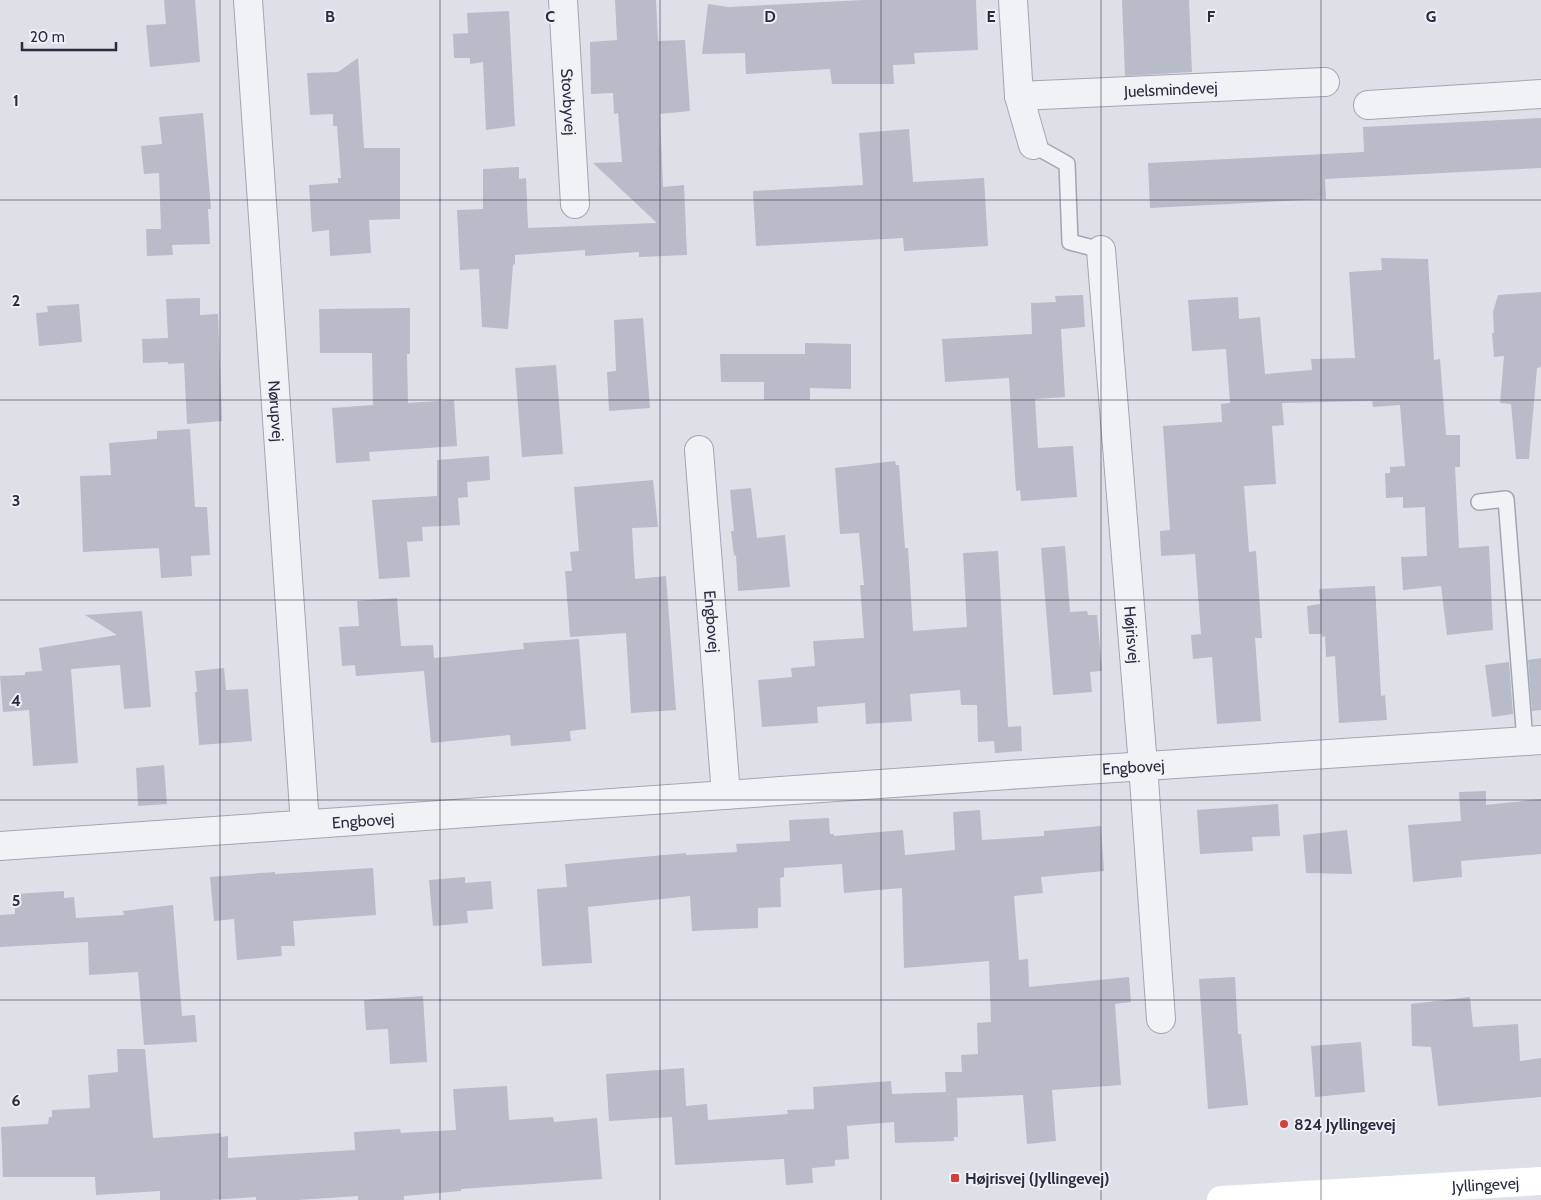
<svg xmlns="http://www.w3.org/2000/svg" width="1541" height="1200" viewBox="0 0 1541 1200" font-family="Cabin,sans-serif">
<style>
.building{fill:#b8bbc8}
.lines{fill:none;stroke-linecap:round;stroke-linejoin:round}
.lane-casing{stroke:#a3a6b2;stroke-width:18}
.street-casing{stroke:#a3a6b2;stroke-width:30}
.lane{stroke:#f0f2f6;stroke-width:15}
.street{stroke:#f0f2f6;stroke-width:28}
.secondary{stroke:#fff;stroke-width:28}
.grid{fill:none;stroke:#272c3f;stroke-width:1;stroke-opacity:0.55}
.poi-dot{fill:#d13f3e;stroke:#edeff5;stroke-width:2}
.labels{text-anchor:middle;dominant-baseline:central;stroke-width:4;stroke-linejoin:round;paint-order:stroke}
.street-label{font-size:16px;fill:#272c3f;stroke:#edeff5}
.poi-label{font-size:16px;font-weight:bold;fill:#272c3f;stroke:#edeff5;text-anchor:start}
.grid-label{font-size:16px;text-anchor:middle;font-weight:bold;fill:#272c3f;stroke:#edeff5;stroke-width:4;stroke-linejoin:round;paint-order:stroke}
</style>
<rect width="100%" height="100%" fill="#dee0e8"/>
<!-- building -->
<g class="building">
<path d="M 164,0 L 195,0 L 200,62 L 150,67 L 146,25 L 166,24 Z"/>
<path d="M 615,0 L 656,0 L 658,41 L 685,40 L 690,111 L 660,114 L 663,187 L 684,185 L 687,255 L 639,257 L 639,252 L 585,256 L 585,250 L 515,255 L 515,264 L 513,265 L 508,329 L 482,327 L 479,269 L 460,270 L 457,210 L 483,209 L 483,169 L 519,167 L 519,179 L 526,178 L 528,228 L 657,223 L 593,163 L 622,162 L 618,113 L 614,114 L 613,93 L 591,94 L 590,42 L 617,40 Z"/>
<path d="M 863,0 L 976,0 L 978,50 L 914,53 L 915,64 L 893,65 L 894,84 L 832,84 L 830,69 L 746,74 L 745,53 L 702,54 L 708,4 L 728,7 Z"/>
<path d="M 1122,0 L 1189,0 L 1192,72 L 1125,76 Z"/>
<path d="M 509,11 L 515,126 L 486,130 L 483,62 L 470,64 L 470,58 L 454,58 L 453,34 L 468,33 L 467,13 Z"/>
<path d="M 358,58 L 364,148 L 400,148 L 400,219 L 369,220 L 371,253 L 330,256 L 329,230 L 312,232 L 309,185 L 338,183 L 338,178 L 341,178 L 337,126 L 333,126 L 333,114 L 310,115 L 307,73 L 338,72 Z"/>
<path d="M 203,113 L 211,209 L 208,209 L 210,244 L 172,245 L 173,255 L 147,256 L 146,229 L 161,229 L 159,173 L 144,174 L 141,146 L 162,144 L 159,117 Z"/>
<path d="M 1541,118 L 1541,168 L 1325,179 L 1326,199 L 1150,208 L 1148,163 L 1364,152 L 1363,127 Z"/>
<path d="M 909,129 L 913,182 L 984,178 L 988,246 L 904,251 L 903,238 L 756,246 L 753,191 L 863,185 L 859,133 Z"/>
<path d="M 1381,258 L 1428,259 L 1434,360 L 1440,359 L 1446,435 L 1460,435 L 1460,467 L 1455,467 L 1459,548 L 1489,546 L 1493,630 L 1447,635 L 1441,586 L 1403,590 L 1401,557 L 1427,556 L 1425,507 L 1403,508 L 1403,497 L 1386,498 L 1385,473 L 1390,473 L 1390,467 L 1405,466 L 1400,405 L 1373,407 L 1372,401 L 1282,403 L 1284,425 L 1272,426 L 1276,484 L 1244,486 L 1249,552 L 1256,551 L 1262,638 L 1255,638 L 1261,721 L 1217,724 L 1212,657 L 1193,659 L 1191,635 L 1201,634 L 1195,554 L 1161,556 L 1160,531 L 1170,530 L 1163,426 L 1222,422 L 1221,404 L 1230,403 L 1226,349 L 1192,351 L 1188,300 L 1238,297 L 1239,319 L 1260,317 L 1265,374 L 1312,370 L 1311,359 L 1355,358 L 1349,272 L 1382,270 Z"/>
<path d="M 1541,292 L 1541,367 L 1537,368 L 1529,459 L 1516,459 L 1511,404 L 1500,403 L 1504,356 L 1494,357 L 1492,333 L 1494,333 L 1493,312 L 1498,295 Z"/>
<path d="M 1083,295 L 1085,327 L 1061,329 L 1065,397 L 1035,399 L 1038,448 L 1073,446 L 1077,497 L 1021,501 L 1020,490 L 1016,491 L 1009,378 L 945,382 L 942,339 L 1032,334 L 1031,303 L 1056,302 L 1055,296 Z"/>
<path d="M 200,298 L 200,315 L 218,314 L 222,421 L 187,424 L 184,363 L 168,364 L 168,362 L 143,363 L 142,339 L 168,338 L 166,299 Z"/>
<path d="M 79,304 L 82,342 L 39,346 L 36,313 L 48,312 L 47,306 Z"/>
<path d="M 410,308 L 410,354 L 407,354 L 408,403 L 454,400 L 457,446 L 369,452 L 370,461 L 336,463 L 332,408 L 373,405 L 372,353 L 320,353 L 319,309 Z"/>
<path d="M 643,318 L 650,408 L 609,411 L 607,372 L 616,371 L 614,320 Z"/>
<path d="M 805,343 L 851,344 L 851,389 L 810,388 L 810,400 L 764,400 L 764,382 L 721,382 L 720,354 L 805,354 Z"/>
<path d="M 556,365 L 563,454 L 522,457 L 515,368 Z"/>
<path d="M 190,429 L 195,507 L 207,507 L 210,555 L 191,556 L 192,576 L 161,578 L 159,548 L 83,552 L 80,476 L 111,475 L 109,443 L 157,439 L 157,431 Z"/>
<path d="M 489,456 L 490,480 L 467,482 L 468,497 L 458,498 L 460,525 L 422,527 L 423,541 L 407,542 L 410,577 L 379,579 L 372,500 L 437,496 L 437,460 Z"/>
<path d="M 895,461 L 896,465 L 899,465 L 905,548 L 908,548 L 913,631 L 967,627 L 963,553 L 998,551 L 1008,727 L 1021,726 L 1022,751 L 995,753 L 994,741 L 978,742 L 977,705 L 961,705 L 960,690 L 910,694 L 912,721 L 866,724 L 865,703 L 817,707 L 818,723 L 762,727 L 758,680 L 792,677 L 791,668 L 815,666 L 813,641 L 864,638 L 860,585 L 864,585 L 859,533 L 840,534 L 835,468 Z"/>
<path d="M 653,480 L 658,527 L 632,528 L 635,579 L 666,576 L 676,710 L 631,713 L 626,633 L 570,637 L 565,571 L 572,571 L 570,552 L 579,551 L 574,487 Z"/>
<path d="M 751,488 L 757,538 L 785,535 L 790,587 L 738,591 L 736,555 L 734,556 L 731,531 L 734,531 L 730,490 Z"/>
<path d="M 1065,546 L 1070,612 L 1087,611 L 1088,615 L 1097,615 L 1102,671 L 1090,672 L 1092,692 L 1053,695 L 1041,548 Z"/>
<path d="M 1375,586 L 1381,696 L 1385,695 L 1387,720 L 1339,723 L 1335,656 L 1326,657 L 1325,636 L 1322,637 L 1322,634 L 1309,634 L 1307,606 L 1320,604 L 1319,589 Z"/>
<path d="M 397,598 L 401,646 L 433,645 L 434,658 L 524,649 L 523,643 L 579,639 L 586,729 L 570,731 L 571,741 L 511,746 L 510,735 L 431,743 L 424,671 L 356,676 L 355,665 L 342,666 L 339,627 L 359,626 L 357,601 Z"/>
<path d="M 142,611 L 151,707 L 124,709 L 120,665 L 71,669 L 78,763 L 33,766 L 29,710 L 3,712 L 0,676 L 25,675 L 25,672 L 42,671 L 39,648 L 117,635 L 85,615 Z"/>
<path d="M 1541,658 L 1541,710 L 1532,711 L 1528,660 Z"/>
<path d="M 1509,662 L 1513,714 L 1492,717 L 1485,665 Z"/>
<path d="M 224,668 L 226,690 L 248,689 L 252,741 L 199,745 L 195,692 L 197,692 L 195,671 Z"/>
<path d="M 164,765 L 167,804 L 138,806 L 136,768 Z"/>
<path d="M 1486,791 L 1486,805 L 1541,799 L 1541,854 L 1461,861 L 1462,877 L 1413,882 L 1408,825 L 1461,821 L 1459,792 Z"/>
<path d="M 1278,804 L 1280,836 L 1252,837 L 1253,851 L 1200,854 L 1197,810 Z"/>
<path d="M 980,810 L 982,840 L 1044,836 L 1044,831 L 1101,826 L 1104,871 L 1041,877 L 1043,893 L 1014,896 L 1019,960 L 1028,959 L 1029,987 L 1129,977 L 1131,1002 L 1115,1004 L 1121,1085 L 1052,1090 L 1056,1141 L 1027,1144 L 1023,1095 L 957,1098 L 958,1137 L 954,1137 L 954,1141 L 895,1143 L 894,1122 L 847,1126 L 849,1159 L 835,1160 L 835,1166 L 812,1168 L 813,1183 L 786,1185 L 784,1159 L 675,1165 L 672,1117 L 609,1121 L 606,1074 L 684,1068 L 686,1106 L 707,1104 L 708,1120 L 788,1114 L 787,1110 L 814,1109 L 813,1087 L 891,1081 L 892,1094 L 946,1092 L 945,1072 L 962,1072 L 961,1055 L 978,1054 L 977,1023 L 991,1022 L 989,961 L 904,968 L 902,888 L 844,893 L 842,864 L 784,868 L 784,877 L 780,878 L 781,907 L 758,908 L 758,928 L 692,931 L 690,896 L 588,907 L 592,963 L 542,966 L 537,889 L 567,887 L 565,864 L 686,853 L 686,855 L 737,852 L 736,844 L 790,841 L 789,820 L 829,818 L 830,834 L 834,834 L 834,836 L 903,830 L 905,855 L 955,850 L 953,812 Z"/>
<path d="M 1347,830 L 1352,874 L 1306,873 L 1303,835 Z"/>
<path d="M 373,868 L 376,915 L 293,921 L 295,946 L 281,946 L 282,956 L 237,960 L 234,919 L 214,921 L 210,877 L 275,872 L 275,874 Z"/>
<path d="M 465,877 L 465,883 L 491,881 L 493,909 L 467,911 L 468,923 L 433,926 L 429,880 Z"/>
<path d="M 64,891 L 64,898 L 74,897 L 76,918 L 124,915 L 123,911 L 173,905 L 182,1016 L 195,1015 L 197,1042 L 144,1045 L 138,972 L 89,975 L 88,942 L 0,947 L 0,915 L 15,914 L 14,894 Z"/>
<path d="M 1235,977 L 1238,1034 L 1241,1034 L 1248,1105 L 1208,1109 L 1199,979 Z"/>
<path d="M 423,996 L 427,1062 L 390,1064 L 388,1029 L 366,1030 L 364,1000 Z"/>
<path d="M 1470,997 L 1473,1027 L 1518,1024 L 1520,1061 L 1541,1058 L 1541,1097 L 1438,1106 L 1431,1047 L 1412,1046 L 1411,1004 Z"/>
<path d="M 1361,1042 L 1365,1092 L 1315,1097 L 1311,1046 Z"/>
<path d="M 117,1049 L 145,1049 L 153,1138 L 221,1133 L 221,1137 L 228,1136 L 228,1158 L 355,1150 L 354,1132 L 400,1129 L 401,1133 L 456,1130 L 453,1089 L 507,1086 L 509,1120 L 553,1117 L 554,1122 L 597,1118 L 602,1179 L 461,1189 L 461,1191 L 404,1196 L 404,1200 L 358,1200 L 358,1196 L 298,1200 L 256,1200 L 256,1197 L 210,1200 L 160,1200 L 160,1191 L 96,1195 L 95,1177 L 3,1177 L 1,1127 L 48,1124 L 49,1117 L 52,1117 L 52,1110 L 90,1108 L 88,1075 L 118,1072 Z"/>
</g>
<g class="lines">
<defs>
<g id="lane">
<path d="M 1033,145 L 1067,164 L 1070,242 L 1101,250"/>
<path d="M 1479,502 L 1506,499 L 1525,741"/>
</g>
<g id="street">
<path id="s1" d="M 248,0 L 305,824"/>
<path id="s2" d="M 563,0 L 575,204"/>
<path d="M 1013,0 L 1019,96 L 1033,145"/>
<path id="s3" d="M 1019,96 L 1325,82"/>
<path d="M 1368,105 L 1541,94"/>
<path id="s4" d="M 1101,250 L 1143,765 L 1161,1019"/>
<path id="s5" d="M 699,450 L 726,795"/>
<path id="s6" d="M 0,846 L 1008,775 L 1541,740"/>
</g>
</defs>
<!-- lane casing -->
<use href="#lane" class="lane-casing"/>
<!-- street casing -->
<use href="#street" class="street-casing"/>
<!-- lane -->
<use href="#lane" class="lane"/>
<!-- street -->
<use href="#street" class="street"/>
<!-- secondary -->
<path class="secondary" id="s7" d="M 1221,1200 L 1541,1181"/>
</g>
<!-- grid -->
<path class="grid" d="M 220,0 L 220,1200M 440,0 L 440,1200M 660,0 L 660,1200M 881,0 L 881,1200M 1101,0 L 1101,1200M 1321,0 L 1321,1200M 0,200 L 1541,200M 0,400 L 1541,400M 0,600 L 1541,600M 0,800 L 1541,800M 0,1000 L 1541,1000"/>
<!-- markers -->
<g class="poi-dot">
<circle cx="1284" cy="1124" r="5"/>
<rect x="950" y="1173" width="10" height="10" rx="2.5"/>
</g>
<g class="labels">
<!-- street labels -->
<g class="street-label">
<text stroke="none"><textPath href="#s3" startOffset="152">Juelsmindevej</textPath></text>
<text stroke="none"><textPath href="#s2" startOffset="102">Stovbyvej</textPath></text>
<text stroke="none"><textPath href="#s1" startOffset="412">Nørupvej</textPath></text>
<text stroke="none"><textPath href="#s5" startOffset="172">Engbovej</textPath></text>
<text stroke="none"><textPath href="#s4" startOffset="386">Højrisvej</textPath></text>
<text stroke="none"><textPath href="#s6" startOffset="1136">Engbovej</textPath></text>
<text stroke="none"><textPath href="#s6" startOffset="364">Engbovej</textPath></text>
<text stroke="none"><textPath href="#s7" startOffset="265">Jyllingevej</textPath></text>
</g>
<!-- poi labels -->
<g class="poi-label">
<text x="1294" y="1124">824 Jyllingevej</text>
<text x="965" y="1178">Højrisvej (Jyllingevej)</text>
</g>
</g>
<g class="grid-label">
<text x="330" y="22">B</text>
<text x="550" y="22">C</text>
<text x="770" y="22">D</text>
<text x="991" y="22">E</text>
<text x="1211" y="22">F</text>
<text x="1431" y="22">G</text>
<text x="16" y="106">1</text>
<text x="16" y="306">2</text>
<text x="16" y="506">3</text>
<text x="16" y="706">4</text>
<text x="16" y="906">5</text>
<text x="16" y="1106">6</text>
</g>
<!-- scale -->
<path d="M22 42v8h94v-8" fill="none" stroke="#272c3f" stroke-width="2.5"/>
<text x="30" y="42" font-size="15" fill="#272c3f" stroke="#edeff5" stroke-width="4" paint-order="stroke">20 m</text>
</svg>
